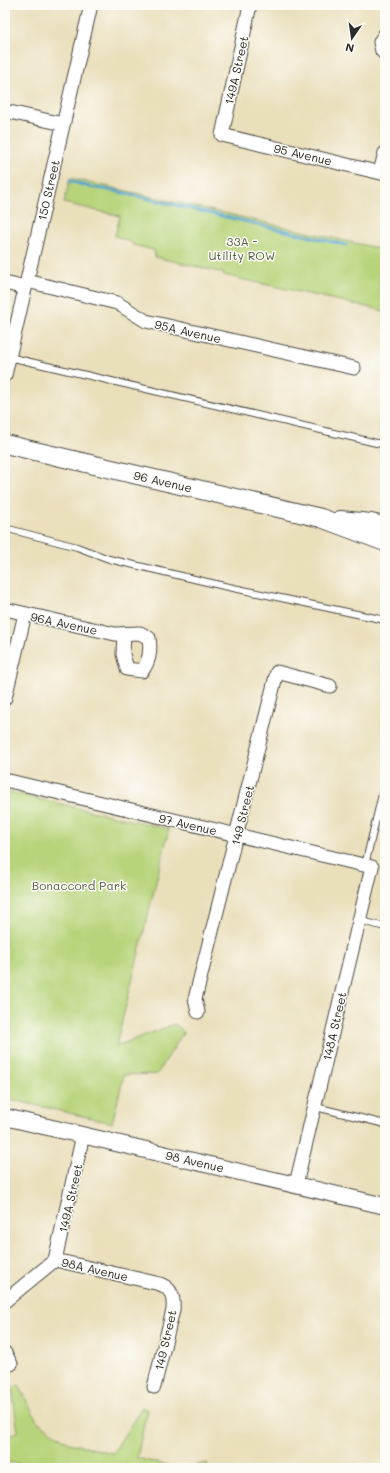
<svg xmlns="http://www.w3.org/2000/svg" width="390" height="1473" viewBox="0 0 390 1473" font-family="Mali,sans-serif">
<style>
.green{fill:#b7d47a;stroke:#718052}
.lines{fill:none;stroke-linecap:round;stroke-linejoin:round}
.stream{stroke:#54a2cd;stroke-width:3}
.service-casing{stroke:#484641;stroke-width:8}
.minor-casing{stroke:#484641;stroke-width:15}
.tertiary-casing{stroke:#484641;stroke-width:18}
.secondary-casing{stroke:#484641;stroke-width:20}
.service{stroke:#fff;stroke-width:6}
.minor{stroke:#fff;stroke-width:13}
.tertiary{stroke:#fff;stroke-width:16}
.secondary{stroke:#fff;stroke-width:18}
.labels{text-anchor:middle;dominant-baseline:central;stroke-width:3;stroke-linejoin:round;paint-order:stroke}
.street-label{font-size:12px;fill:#2b2b2b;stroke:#fdfcf7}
.park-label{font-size:12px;fill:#555e43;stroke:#fdfcf7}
</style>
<rect width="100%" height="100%" fill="#fdfcf7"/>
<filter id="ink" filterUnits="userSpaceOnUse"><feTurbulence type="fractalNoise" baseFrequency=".025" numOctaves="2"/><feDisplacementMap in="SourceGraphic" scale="8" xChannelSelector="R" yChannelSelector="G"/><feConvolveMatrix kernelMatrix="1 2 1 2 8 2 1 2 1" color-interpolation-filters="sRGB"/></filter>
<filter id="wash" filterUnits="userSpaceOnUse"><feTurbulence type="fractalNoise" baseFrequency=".012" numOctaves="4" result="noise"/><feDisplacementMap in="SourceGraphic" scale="16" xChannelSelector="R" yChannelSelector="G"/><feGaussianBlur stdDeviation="0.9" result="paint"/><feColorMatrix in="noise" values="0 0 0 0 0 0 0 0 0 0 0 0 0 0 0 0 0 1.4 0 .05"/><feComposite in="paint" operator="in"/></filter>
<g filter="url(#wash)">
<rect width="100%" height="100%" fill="#eadfbb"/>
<!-- green -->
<g class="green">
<path d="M 70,178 L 385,250 L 385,311 L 223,275 L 223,273 L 155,257 L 154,250 L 133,245 L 131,242 L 115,236 L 120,216 L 64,203 Z"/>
<path d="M 5,791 L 169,829 L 116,1046 L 175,1024 L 184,1032 L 157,1074 L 124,1075 L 112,1123 L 5,1098 Z"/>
<path d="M 19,1385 L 37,1421 L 69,1443 L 113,1453 L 142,1407 L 147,1410 L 137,1458 L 178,1468 L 60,1468 L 5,1462 L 5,1437 L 18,1432 L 12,1388 Z"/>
<path d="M 208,1463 L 206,1468 L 179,1468 Z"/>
</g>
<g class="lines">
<!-- stream -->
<path class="stream" d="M 70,181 L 90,187 L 115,191 L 346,245"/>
</g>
</g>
<g filter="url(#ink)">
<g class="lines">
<defs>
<g id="service">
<path d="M 9,357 L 385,445"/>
<path d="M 5,528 L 77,547 L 109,559 L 224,586 L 385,620"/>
<path d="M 365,865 L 385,782"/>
<path d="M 358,920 L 385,927"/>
<path d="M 316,1107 L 385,1124"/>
</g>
<g id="minor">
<path d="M 250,5 L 222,135 L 385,174"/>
<path d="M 385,34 L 380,42 L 382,51 L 385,54"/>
<path d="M 5,111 L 63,124"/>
<path d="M 380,172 L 385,153"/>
<path d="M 27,281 L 117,303 L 146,321 L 354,368"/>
<path d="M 5,283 L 25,288"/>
<path d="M 5,375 L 91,5"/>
<path d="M 5,609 L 115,634 L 140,633 L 149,638 C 151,650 150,661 142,671 L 127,669 L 123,654 L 124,634"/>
<path d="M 5,698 L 25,614"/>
<path d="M 5,780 L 372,867 L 296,1184"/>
<path d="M 198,1012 L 195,999 L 277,672 L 330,686"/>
<path d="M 55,1260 L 160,1284 C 172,1289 174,1297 173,1310 L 154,1387"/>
<path d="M 55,1260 L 83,1135"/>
<path d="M 5,1301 L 55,1260"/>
<path d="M 5,1353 L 11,1364"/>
</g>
<path id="tertiary" d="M 5,1117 L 385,1206"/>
<g id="secondary">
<path d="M 5,444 L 321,518 L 385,542"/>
<path d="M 340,520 L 371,523 L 385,526"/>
</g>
</defs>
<!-- service casing -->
<use href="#service" class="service-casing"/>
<!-- minor casing -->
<use href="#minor" class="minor-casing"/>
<!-- tertiary casing -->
<use href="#tertiary" class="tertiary-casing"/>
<!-- secondary casing -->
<use href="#secondary" class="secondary-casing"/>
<!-- service -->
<use href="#service" class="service"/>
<!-- minor -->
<use href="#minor" class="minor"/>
<!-- tertiary -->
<use href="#tertiary" class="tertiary"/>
<!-- secondary -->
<use href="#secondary" class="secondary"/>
</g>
</g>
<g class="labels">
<!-- street labels -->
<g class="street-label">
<text transform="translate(236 70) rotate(-77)">149A Street</text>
<text transform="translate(303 154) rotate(13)">95 Avenue</text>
<text transform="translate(48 190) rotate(-77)">150 Street</text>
<text transform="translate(188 331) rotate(13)">95A Avenue</text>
<text transform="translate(163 481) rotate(13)">96 Avenue</text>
<text transform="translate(64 623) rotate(12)">96A Avenue</text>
<text transform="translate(242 815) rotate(-76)">149 Street</text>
<text transform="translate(188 824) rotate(13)">97 Avenue</text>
<text transform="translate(334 1026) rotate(-77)">148A Street</text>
<text transform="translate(195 1161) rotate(13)">98 Avenue</text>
<text transform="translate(70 1198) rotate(-77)">149A Street</text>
<text transform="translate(95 1269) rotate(13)">98A Avenue</text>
<text transform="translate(165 1340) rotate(-77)">149 Street</text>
</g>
<!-- park labels -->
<g class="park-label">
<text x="242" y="241">33A -<tspan x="242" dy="14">Utility ROW</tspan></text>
<text x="79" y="885">Bonaccord Park</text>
</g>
</g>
<!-- margin -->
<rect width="390" height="1473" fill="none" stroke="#fdfcf7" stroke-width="20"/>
<!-- north arrow -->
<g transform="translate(352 38) rotate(193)" stroke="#fdfcf7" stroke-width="3" paint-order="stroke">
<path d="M0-3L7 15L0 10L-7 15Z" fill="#2b2b2b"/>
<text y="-6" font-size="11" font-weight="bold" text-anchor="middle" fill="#2b2b2b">N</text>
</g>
</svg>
